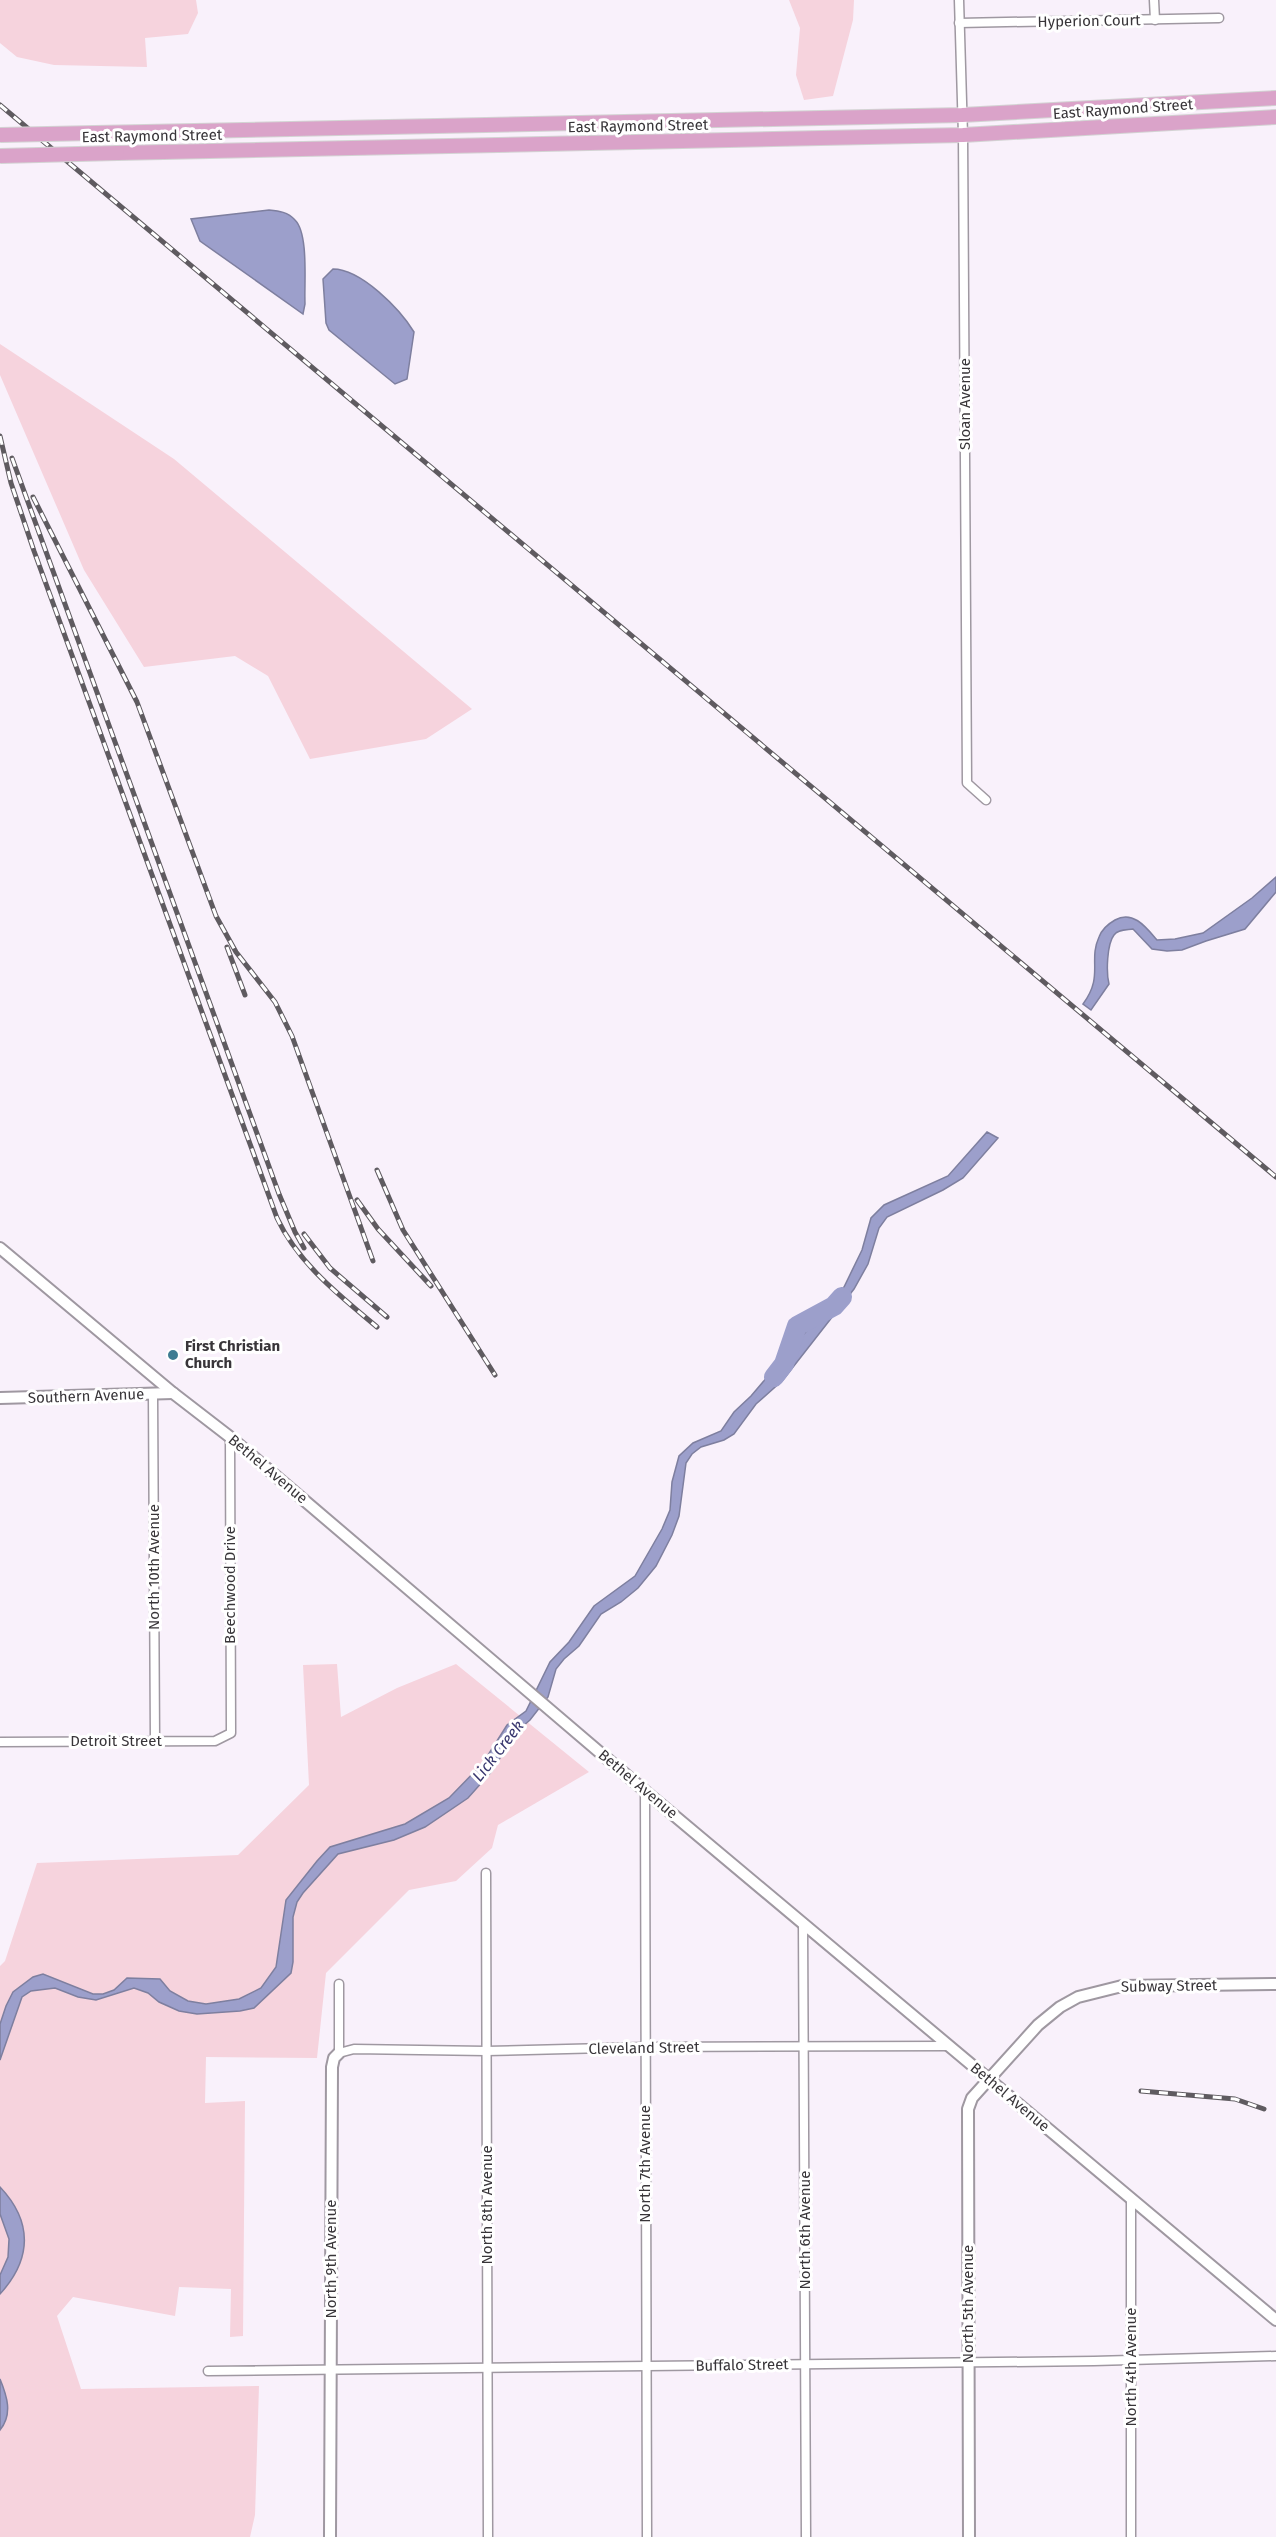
<svg xmlns="http://www.w3.org/2000/svg" width="1276" height="2537" viewBox="0 0 1276 2537" font-family="'Fira Sans',sans-serif">
<style>
.green{fill:#f6d3dd}
.water{fill:#9c9fcb;stroke:#7e7f9f;stroke-width:1.5}
.lines{fill:none;stroke-linecap:round;stroke-linejoin:round}
.river{stroke:#9c9fcb;stroke-width:20}
.minor-casing{stroke:#9f98a1;stroke-width:11}
.tertiary-casing{stroke:#9f98a1;stroke-width:14}
.primary-casing{stroke:#d3d3d3;stroke-width:16}
.minor{stroke:#fff;stroke-width:8}
.tertiary{stroke:#fff;stroke-width:10}
.primary{stroke:#daa3c9;stroke-width:14}
.rail-casing{stroke:#5f5b60;stroke-width:5}
.rail{stroke:#fff;stroke-width:3;stroke-dasharray:9;stroke-linecap:butt}
.primary-bridge-casing{stroke:#d3d3d3;stroke-width:16;stroke-linecap:butt}
.primary-bridge{stroke:#daa3c9;stroke-width:14}
.poi-dot{fill:#3e7c92;stroke:#fff;stroke-width:2}
.labels{text-anchor:middle;dominant-baseline:central;stroke-width:6;stroke-linejoin:round;paint-order:stroke}
.street-label{font-size:15px;fill:#383539;stroke:#fff}
.poi-label{font-size:15px;font-weight:bold;fill:#383539;stroke:#fff;text-anchor:start}
.water-label{font-size:16px;font-style:italic;fill:#38376f;stroke:#fff}
</style>
<rect width="100%" height="100%" fill="#f9f1fb"/>
<!-- green -->
<g class="green">
<path d="M 0,0 L 196,0 L 198,13 L 188,34 L 145,38 L 147,67 L 54,65 L 17,57 L 0,43 Z"/>
<path d="M 789,0 L 854,0 L 853,20 L 833,96 L 804,100 L 796,75 L 800,28 Z"/>
<path d="M 0,344 L 174,459 L 472,709 L 426,739 L 310,759 L 268,676 L 235,656 L 144,667 L 84,570 L 0,375 Z"/>
<path d="M 337,1664 L 341,1717 L 397,1688 L 456,1664 L 589,1772 L 498,1825 L 492,1848 L 456,1881 L 409,1890 L 326,1973 L 317,2058 L 206,2057 L 205,2103 L 245,2101 L 243,2336 L 230,2337 L 231,2289 L 179,2287 L 175,2316 L 73,2297 L 57,2316 L 81,2389 L 259,2386 L 255,2515 L 250,2537 L 0,2537 L 0,1966 L 5,1961 L 37,1863 L 238,1855 L 309,1785 L 303,1665 Z"/>
</g>
<!-- water -->
<g class="water">
<path d="M 269,210 C 279,211 288,212 295,220 C 309,234 304,284 305,304 L 303,314 L 200,241 L 191,219 Z"/>
<path d="M 333,269 C 361,269 400,309 414,332 L 407,379 L 395,384 L 329,330 L 326,323 L 323,279 Z"/>
<path d="M 1276,877 L 1276,892 L 1245,929 L 1206,941 L 1182,950 L 1167,951 L 1152,949 L 1133,929 C 1127,930 1118,929 1114,935 C 1107,944 1106,972 1109,984 L 1091,1010 L 1083,1004 C 1104,976 1088,961 1099,937 C 1102,929 1108,924 1115,920 C 1133,910 1146,927 1157,940 L 1175,939 L 1203,933 L 1252,898 Z"/>
<path d="M 987,1132 L 998,1138 L 963,1178 L 943,1190 L 887,1217 L 879,1228 L 868,1264 L 854,1289 L 783,1380 L 756,1404 L 734,1434 L 724,1440 L 701,1447 L 692,1454 L 686,1463 L 679,1516 L 672,1535 L 656,1566 L 638,1588 L 621,1602 L 601,1614 L 579,1646 L 564,1659 L 556,1669 L 548,1697 L 530,1720 L 516,1732 L 492,1771 L 468,1798 L 425,1827 L 394,1840 L 338,1854 L 303,1893 L 297,1902 L 293,1917 L 293,1962 L 291,1973 L 254,2008 L 240,2011 L 197,2014 L 179,2011 L 159,2002 L 148,1993 L 134,1988 L 96,2000 L 78,1997 L 55,1988 L 31,1991 L 22,1997 L 0,2060 L 0,2024 L 6,2006 L 13,1992 L 33,1977 L 43,1974 L 93,1994 L 103,1994 L 114,1990 L 127,1978 L 160,1979 L 170,1991 L 188,2001 L 206,2004 L 239,1999 L 261,1988 L 276,1967 L 286,1900 L 317,1861 L 330,1847 L 405,1824 L 449,1798 L 483,1763 L 507,1725 L 526,1711 L 550,1662 L 569,1642 L 594,1606 L 635,1576 L 662,1529 L 670,1510 L 672,1482 L 679,1456 L 693,1443 L 721,1431 L 734,1412 L 751,1396 L 844,1287 L 862,1250 L 871,1218 L 884,1205 L 948,1176 Z"/>
<path d="M 0,2187 C 33,2222 32,2259 0,2294 L 0,2275 L 8,2257 L 9,2239 L 0,2214 Z"/>
<path d="M 0,2379 C 7,2396 13,2414 0,2430 Z"/>
</g>
<g class="lines">
<!-- river -->
<path class="river" d="M 774,1377 L 784,1364 L 797,1326 L 834,1306 L 842,1297"/>
<defs>
<g id="minor">
<path d="M 959,0 L 963,135 L 967,783 L 986,800"/>
<path d="M 1154,0 L 1155,20"/>
<path d="M 959,23 L 1219,18"/>
<path d="M 153,1394 L 155,1741"/>
<path d="M 0,1742 L 215,1741 L 231,1733 L 230,1437"/>
<path d="M 645,1791 L 647,2537"/>
<path d="M 486,1873 L 488,2537"/>
<path d="M 803,1923 L 806,2537"/>
<path d="M 339,1984 L 339,2053 L 354,2049 L 486,2051 L 645,2047 L 949,2046"/>
<path d="M 1131,2198 L 1131,2537"/>
<path d="M 208,2371 L 1094,2361 L 1276,2356"/>
</g>
<g id="tertiary">
<path d="M 0,1248 L 173,1393 L 230,1437 L 645,1791 L 1276,2320"/>
<path d="M 0,1398 L 173,1393"/>
<path d="M 330,2537 L 332,2067 L 334,2058 L 339,2053"/>
<path d="M 969,2537 L 968,2109 L 972,2098 L 1038,2025 L 1060,2007 L 1078,1997 L 1122,1986 L 1276,1984"/>
</g>
<g id="primary">
<path d="M 95,133 L 962,115 L 1276,98"/>
<path d="M 117,153 L 963,135 L 1276,117"/>
</g>
</defs>
<!-- minor casing -->
<use href="#minor" class="minor-casing"/>
<!-- tertiary casing -->
<use href="#tertiary" class="tertiary-casing"/>
<!-- primary casing -->
<use href="#primary" class="primary-casing"/>
<!-- minor -->
<use href="#minor" class="minor"/>
<!-- tertiary -->
<use href="#tertiary" class="tertiary"/>
<!-- primary -->
<use href="#primary" class="primary"/>
<defs>
<g id="rail">
<path d="M 0,105 L 1276,1177"/>
<path d="M 0,436 L 11,483 L 34,551 L 277,1218 C 298,1263 339,1295 377,1327"/>
<path d="M 12,458 L 279,1194 L 295,1232 L 304,1248"/>
<path d="M 33,497 L 137,702 L 216,916 L 236,952 L 275,1002 L 292,1036 L 373,1261"/>
<path d="M 227,947 L 245,995"/>
<path d="M 377,1170 L 403,1230 L 495,1375"/>
<path d="M 357,1200 L 378,1229 L 431,1286"/>
<path d="M 304,1234 L 330,1268 L 387,1317"/>
<path d="M 1141,2091 L 1235,2099 L 1264,2109"/>
</g>
</defs>
<!-- rail casing -->
<use href="#rail" class="rail-casing"/>
<!-- rail -->
<use href="#rail" class="rail"/>
<defs>
<g id="primary-bridge">
<path d="M 0,135 L 95,133"/>
<path d="M 0,156 L 117,153"/>
</g>
</defs>
<!-- primary-bridge casing -->
<use href="#primary-bridge" class="primary-bridge-casing"/>
<!-- primary-bridge -->
<use href="#primary-bridge" class="primary-bridge"/>
</g>
<!-- markers -->
<circle class="poi-dot" cx="173" cy="1355" r="6"/>
<g class="labels">
<!-- street labels -->
<g class="street-label">
<text transform="translate(1089 21) rotate(-1)">Hyperion Court</text>
<text transform="translate(1123 109) rotate(-4)">East Raymond Street</text>
<text transform="translate(638 126) rotate(-1)">East Raymond Street</text>
<text transform="translate(152 136) rotate(-1)">East Raymond Street</text>
<text transform="translate(965 404) rotate(-90)">Sloan Avenue</text>
<text transform="translate(86 1396) rotate(-2)">Southern Avenue</text>
<text transform="translate(268 1469) rotate(40)">Bethel Avenue</text>
<text transform="translate(154 1567) rotate(-90)">North 10th Avenue</text>
<text transform="translate(230 1585) rotate(-90)">Beechwood Drive</text>
<text x="116" y="1741">Detroit Street</text>
<text transform="translate(638 1784) rotate(40)">Bethel Avenue</text>
<text transform="translate(1169 1986) rotate(-1)">Subway Street</text>
<text transform="translate(644 2048) rotate(-1)">Cleveland Street</text>
<text transform="translate(1010 2097) rotate(40)">Bethel Avenue</text>
<text transform="translate(645 2164) rotate(-90)">North 7th Avenue</text>
<text transform="translate(487 2205) rotate(-90)">North 8th Avenue</text>
<text transform="translate(805 2230) rotate(-90)">North 6th Avenue</text>
<text transform="translate(331 2259) rotate(-90)">North 9th Avenue</text>
<text transform="translate(968 2304) rotate(-90)">North 5th Avenue</text>
<text transform="translate(742 2365) rotate(-1)">Buffalo Street</text>
<text transform="translate(1131 2367) rotate(-90)">North 4th Avenue</text>
</g>
<!-- poi labels -->
<g class="poi-label">
<text x="185" y="1346">First Christian<tspan x="185" dy="17">Church</tspan></text>
</g>
<!-- water labels -->
<g class="water-label">
<text transform="translate(498 1751) rotate(-52)">Lick Creek</text>
</g>
</g>
</svg>
